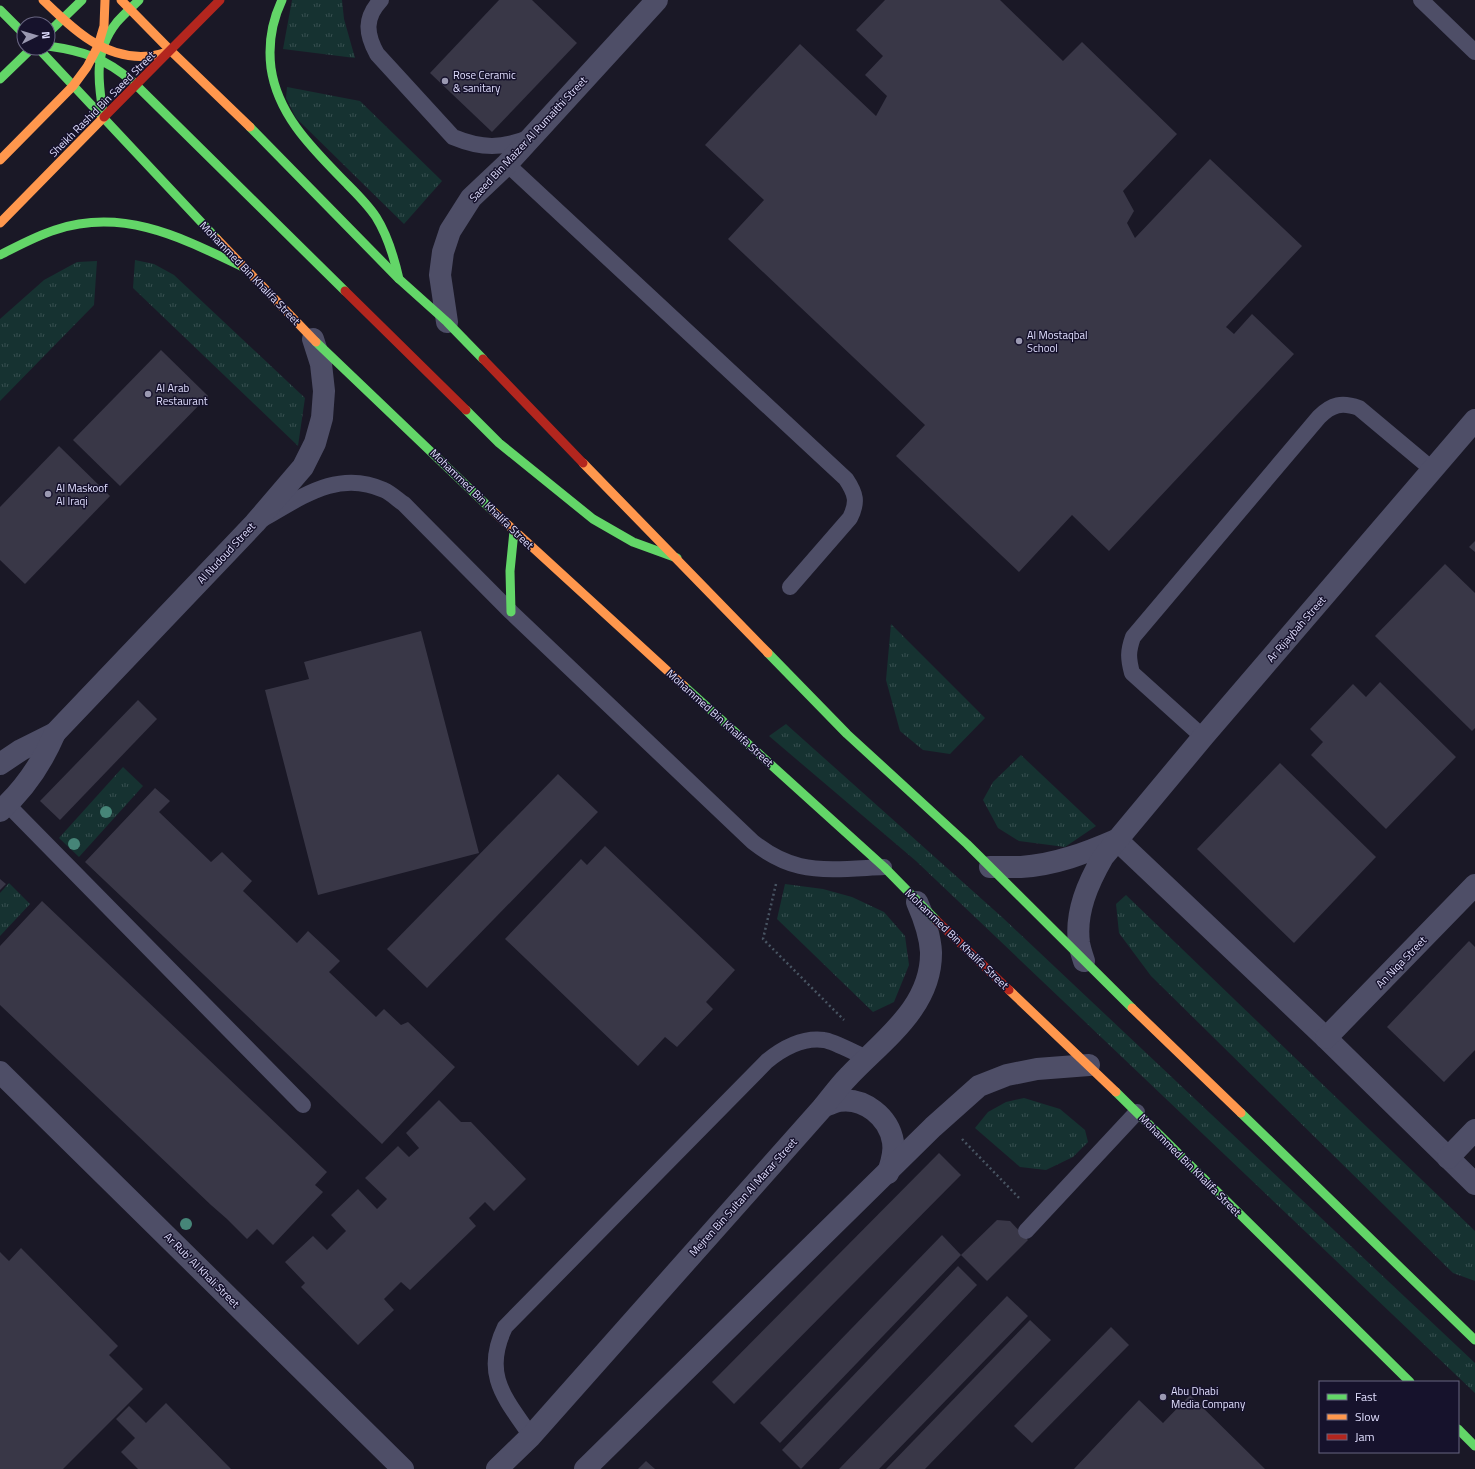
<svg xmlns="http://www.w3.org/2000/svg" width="1475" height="1469" viewBox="0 0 1475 1469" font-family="'Titillium Web',sans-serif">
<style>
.grass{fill:url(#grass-tufts)}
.building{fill:#393747}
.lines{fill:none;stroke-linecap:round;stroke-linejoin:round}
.path{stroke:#485462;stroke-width:2.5;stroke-dasharray:2 3;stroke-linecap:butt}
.lane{stroke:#4e4e67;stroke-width:16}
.street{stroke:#4e4e67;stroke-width:22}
.fast{stroke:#63d668;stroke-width:9}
.slow{stroke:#ff974d;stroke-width:9}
.jam{stroke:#b3261e;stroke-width:9}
.tree{fill:#468578}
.poi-dot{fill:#9b99b2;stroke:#16122c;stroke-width:1.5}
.labels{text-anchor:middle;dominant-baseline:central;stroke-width:3;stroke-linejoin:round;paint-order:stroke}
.poi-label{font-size:11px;fill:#e0defe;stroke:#16122c;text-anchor:start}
.street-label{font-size:11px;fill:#e0defe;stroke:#16122c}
</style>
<defs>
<pattern id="grass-tufts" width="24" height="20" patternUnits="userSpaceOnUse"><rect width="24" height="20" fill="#163231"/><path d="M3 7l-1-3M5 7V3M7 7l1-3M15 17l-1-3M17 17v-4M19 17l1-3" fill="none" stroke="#384f50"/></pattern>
</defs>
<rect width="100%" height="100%" fill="#1a1826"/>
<!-- grass -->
<g class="grass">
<path d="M 292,0 L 342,0 L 344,19 L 355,58 L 283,49 Z"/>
<path d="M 287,87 L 360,101 L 442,181 L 404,224 L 296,118 L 286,98 Z"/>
<path d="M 135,260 L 154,264 L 174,275 L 305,398 L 298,446 L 133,288 Z"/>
<path d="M 97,261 L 94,305 L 0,401 L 0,319 L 44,280 L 77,262 Z"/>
<path d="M 891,624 L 985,718 L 950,754 L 923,750 L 900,731 L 886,680 Z"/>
<path d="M 786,724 L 1003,918 L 1475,1363 L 1475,1393 L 916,861 L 769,736 Z"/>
<path d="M 1021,755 L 1096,826 L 1065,847 L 1019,841 L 998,828 L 983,800 L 993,782 Z"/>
<path d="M 123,767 L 143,786 L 79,857 L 59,838 Z"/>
<path d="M 9,883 L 30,904 L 0,936 L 0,893 Z"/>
<path d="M 785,884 L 823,889 L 852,897 L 884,912 L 905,936 L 909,965 L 894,1002 L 873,1012 L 777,919 Z"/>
<path d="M 1126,895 L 1475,1231 L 1475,1281 L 1453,1273 L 1151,976 L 1119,933 L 1116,904 Z"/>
<path d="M 1024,1098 L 1060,1109 L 1085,1130 L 1088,1142 L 1073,1157 L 1046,1170 L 1020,1167 L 975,1128 L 988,1112 L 1006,1102 Z"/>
</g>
<!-- building -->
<g class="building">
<path d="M 499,0 L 532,0 L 577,43 L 492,132 L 430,73 Z"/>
<path d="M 885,0 L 1000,0 L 1063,61 L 1082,42 L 1177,134 L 1123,191 L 1134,211 L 1127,223 L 1135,238 L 1210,159 L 1302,246 L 1226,327 L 1234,334 L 1252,314 L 1294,354 L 1109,551 L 1072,515 L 1019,572 L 896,456 L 925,425 L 728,239 L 764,200 L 705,145 L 800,44 L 876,116 L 887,96 L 865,75 L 883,56 L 856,30 Z"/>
<path d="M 161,350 L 208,396 L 120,486 L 73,440 Z"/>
<path d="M 59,446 L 110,496 L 25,584 L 0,560 L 0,507 Z"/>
<path d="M 1475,541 L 1475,552 L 1469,547 Z"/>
<path d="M 1445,564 L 1475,593 L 1475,728 L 1472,731 L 1375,636 Z"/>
<path d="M 421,631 L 479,853 L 318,895 L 265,690 L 309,679 L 304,662 Z"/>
<path d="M 1380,682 L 1456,757 L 1386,829 L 1311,755 L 1323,742 L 1310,729 L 1353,684 L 1366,697 Z"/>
<path d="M 138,700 L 157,719 L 60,820 L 40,801 Z"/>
<path d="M 1280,763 L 1376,857 L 1294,943 L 1197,849 Z"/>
<path d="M 558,774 L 598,812 L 427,988 L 387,949 Z"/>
<path d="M 155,788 L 170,801 L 159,812 L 211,862 L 222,852 L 252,881 L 243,891 L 297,943 L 308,931 L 340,961 L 329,972 L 376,1017 L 384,1009 L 401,1025 L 408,1022 L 455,1067 L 382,1144 L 85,862 Z"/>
<path d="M 605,846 L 735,970 L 706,1002 L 713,1009 L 677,1047 L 665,1037 L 638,1066 L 505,939 L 581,859 L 587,865 Z"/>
<path d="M 0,879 L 6,884 L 0,890 Z"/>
<path d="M 42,901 L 327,1172 L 315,1185 L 323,1192 L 273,1245 L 257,1229 L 247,1239 L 227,1219 L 211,1205 L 0,1005 L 0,946 Z"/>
<path d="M 1469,941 L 1475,947 L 1475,1050 L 1444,1082 L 1387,1027 Z"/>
<path d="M 439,1100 L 461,1122 L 471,1122 L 526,1179 L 494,1211 L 485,1202 L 469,1218 L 476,1226 L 410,1290 L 401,1282 L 384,1299 L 394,1310 L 358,1345 L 301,1287 L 305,1283 L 285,1262 L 313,1236 L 327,1250 L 346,1231 L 331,1215 L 358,1189 L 377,1209 L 387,1199 L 365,1178 L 398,1146 L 409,1157 L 419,1148 L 406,1133 Z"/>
<path d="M 939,1153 L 961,1175 L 734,1404 L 712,1382 Z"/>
<path d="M 997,1220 L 1010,1221 L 1028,1240 L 987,1281 L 961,1255 Z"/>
<path d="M 942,1235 L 961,1255 L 780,1443 L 760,1423 Z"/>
<path d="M 21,1248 L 118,1346 L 109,1355 L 143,1389 L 63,1469 L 0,1469 L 0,1252 L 9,1261 Z"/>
<path d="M 958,1266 L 977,1285 L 801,1469 L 782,1450 Z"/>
<path d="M 1007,1296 L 1028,1316 L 879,1469 L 839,1469 Z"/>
<path d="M 1030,1320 L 1051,1340 L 925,1469 L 886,1469 Z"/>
<path d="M 1111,1327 L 1129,1345 L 1032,1443 L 1014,1426 Z"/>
<path d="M 1190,1395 L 1265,1469 L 1074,1469 L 1139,1400 L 1163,1423 Z"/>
<path d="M 166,1403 L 231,1469 L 138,1469 L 121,1452 L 135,1438 L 116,1419 L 129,1406 L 146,1423 Z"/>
<path d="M 646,1461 L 655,1469 L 638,1469 Z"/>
</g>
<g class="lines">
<!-- path -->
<g class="path">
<path d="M 776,884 L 763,939 L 844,1020"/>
<path d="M 962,1139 L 1021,1200"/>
</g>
<!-- lane -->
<g class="lane">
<path d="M 381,0 C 364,18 366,34 377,54 L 453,137 C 482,149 502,149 531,137"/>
<path d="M 1421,0 L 1475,52"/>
<path d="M 507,164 L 846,479 C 856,494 858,502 850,518 L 790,587"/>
<path d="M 263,519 C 302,497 338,469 384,490 C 391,493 398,500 404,504 L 511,612 L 753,842 C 767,853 783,862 800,866 C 826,872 858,868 884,867"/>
<path d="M 1203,737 L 1132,673 C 1128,658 1128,651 1133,637 L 1319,417 C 1332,404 1342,402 1359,408 L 1433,470"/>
<path d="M 7,804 L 303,1105"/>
<path d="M 1026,1231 L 1137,1112"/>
<path d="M 531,1436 C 505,1398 482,1375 505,1327 L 767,1061 C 783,1048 802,1037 824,1040 C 833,1041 857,1054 867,1058"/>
</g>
<!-- street -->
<g class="street">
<path d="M 447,322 L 440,275 L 443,252 L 450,231 L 471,198 L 507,164 L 657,0"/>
<path d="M 0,764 L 21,750 L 55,733"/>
<path d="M 0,811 C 25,789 42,763 55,733 L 255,523 L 303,467 L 315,443 L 322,418 L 324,391 L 321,364 L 313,339"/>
<path d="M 1117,840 L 1326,1038 L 1475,1184"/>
<path d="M 990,867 C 1000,867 1011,867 1021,867 C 1054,865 1086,853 1116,840"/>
<path d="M 1084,961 C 1082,955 1080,949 1079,943 C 1075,912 1088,883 1103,857 L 1203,737 L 1475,420"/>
<path d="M 1326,1038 L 1475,885"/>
<path d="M 0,1072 L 403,1469"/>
<path d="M 824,1106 C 828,1105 834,1102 839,1101 C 864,1097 889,1117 893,1142 C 895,1153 891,1163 888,1173"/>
<path d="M 1448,1158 L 1475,1130"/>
<path d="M 497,1469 L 531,1436 L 824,1106 C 832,1096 840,1085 849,1076 C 883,1040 932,1007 931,952 C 930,934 924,918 917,902"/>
<path d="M 585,1469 L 933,1127 L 979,1086 L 1007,1075 L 1037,1069 L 1089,1065"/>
</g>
<!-- fast -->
<g class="fast">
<path d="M 282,0 C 272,21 268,44 271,68 C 278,117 315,151 348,185 C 358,195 368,205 376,217 C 388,236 394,257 399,279"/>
<path d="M 0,10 L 24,34"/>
<path d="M 48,33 L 82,0"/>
<path d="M 48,46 C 84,51 104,58 132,81 L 345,291"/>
<path d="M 38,48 L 217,239"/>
<path d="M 0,79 L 32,48"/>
<path d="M 104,119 C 98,83 93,52 117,22 C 124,14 132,7 139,0"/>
<path d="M 250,127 L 399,279 L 447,322 L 483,359"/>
<path d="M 0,255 C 18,246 36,236 55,230 C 124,207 182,238 243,267"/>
<path d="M 316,342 L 494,512"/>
<path d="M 466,410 L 499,443 L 593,519 L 633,542 L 677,558"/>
<path d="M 511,612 L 510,571 L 514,531"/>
<path d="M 768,653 L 847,734 L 967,844 L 1132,1008"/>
<path d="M 684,686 L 884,867 L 936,920"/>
<path d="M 1116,1092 L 1410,1382"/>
<path d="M 1241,1113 L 1475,1340"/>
<path d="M 1458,1429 L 1475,1446"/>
</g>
<!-- slow -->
<g class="slow">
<path d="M 43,0 C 73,29 105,61 150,56 C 157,55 164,53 171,51"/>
<path d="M 121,0 L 171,51 L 250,127"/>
<path d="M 0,160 L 73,86 L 87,67 L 98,46 L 104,26 L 105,0"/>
<path d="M 0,223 L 104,117"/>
<path d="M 217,239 L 316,342"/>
<path d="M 583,463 L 768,653"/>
<path d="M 494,512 L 684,686"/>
<path d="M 1009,990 L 1116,1092"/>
<path d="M 1132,1008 L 1241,1113"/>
</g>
<!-- jam -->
<g class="jam">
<path d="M 104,117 L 220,0"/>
<path d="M 345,291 L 466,410"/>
<path d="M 483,359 L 583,463"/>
<path d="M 936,920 L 1009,990"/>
</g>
</g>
<!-- trees -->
<g class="tree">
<circle cx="106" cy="812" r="6"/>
<circle cx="74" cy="844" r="6"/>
<circle cx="186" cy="1224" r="6"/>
</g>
<!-- markers -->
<g class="poi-dot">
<circle cx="445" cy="81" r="4"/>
<circle cx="1019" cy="341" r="4"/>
<circle cx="148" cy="394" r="4"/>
<circle cx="48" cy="494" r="4"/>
<circle cx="1163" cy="1397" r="4"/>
</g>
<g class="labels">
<!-- poi labels -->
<g class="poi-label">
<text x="453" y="75">Rose Ceramic<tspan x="453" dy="13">&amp; sanitary</tspan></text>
<text x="1027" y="335">Al Mostaqbal<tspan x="1027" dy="13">School</tspan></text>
<text x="156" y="388">Al Arab<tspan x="156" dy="13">Restaurant</tspan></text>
<text x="56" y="488">Al Maskoof<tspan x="56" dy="13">Al Iraqi</tspan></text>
<text x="1171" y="1391">Abu Dhabi<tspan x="1171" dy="13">Media Company</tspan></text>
</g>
<!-- street labels -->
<g class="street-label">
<text transform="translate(102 104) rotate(-45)">Sheikh Rashid Bin Saeed Street</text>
<text transform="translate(528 139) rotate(-47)">Saeed Bin Maizer Al Rumaithi Street</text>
<text transform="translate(250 273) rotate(46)">Mohammed Bin Khalifa Street</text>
<text transform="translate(482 499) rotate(44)">Mohammed Bin Khalifa Street</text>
<text transform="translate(226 553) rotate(-47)">Al Nudoud Street</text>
<text transform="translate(1296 629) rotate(-49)">Ar Rijaybah Street</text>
<text transform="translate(720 718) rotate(42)">Mohammed Bin Khalifa Street</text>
<text transform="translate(957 939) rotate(44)">Mohammed Bin Khalifa Street</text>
<text transform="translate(1401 962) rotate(-46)">An Niqa Street</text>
<text transform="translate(1190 1165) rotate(45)">Mohammed Bin Khalifa Street</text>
<text transform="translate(743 1197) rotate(-48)">Mejren Bin Sultan Al Marar Street</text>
<text transform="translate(202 1270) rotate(45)">Ar Rub' Al Khali Street</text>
</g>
</g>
<!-- legend -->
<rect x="1319" y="1381" width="140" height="72" fill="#16122c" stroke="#676480"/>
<rect x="1327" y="1394" width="20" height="6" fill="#63d668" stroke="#676480"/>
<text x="1355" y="1401" font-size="12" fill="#e0defe">Fast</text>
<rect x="1327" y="1414" width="20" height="6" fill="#ff974d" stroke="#676480"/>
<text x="1355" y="1421" font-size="12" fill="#e0defe">Slow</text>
<rect x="1327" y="1434" width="20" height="6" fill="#b3261e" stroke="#676480"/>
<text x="1355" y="1441" font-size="12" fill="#e0defe">Jam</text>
<!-- north arrow -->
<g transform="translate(36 36) rotate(85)"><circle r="19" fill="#16122c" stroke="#676480"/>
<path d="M0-3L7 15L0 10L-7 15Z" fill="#9b99b2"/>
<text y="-6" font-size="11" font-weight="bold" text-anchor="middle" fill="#e0defe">N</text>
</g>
</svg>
